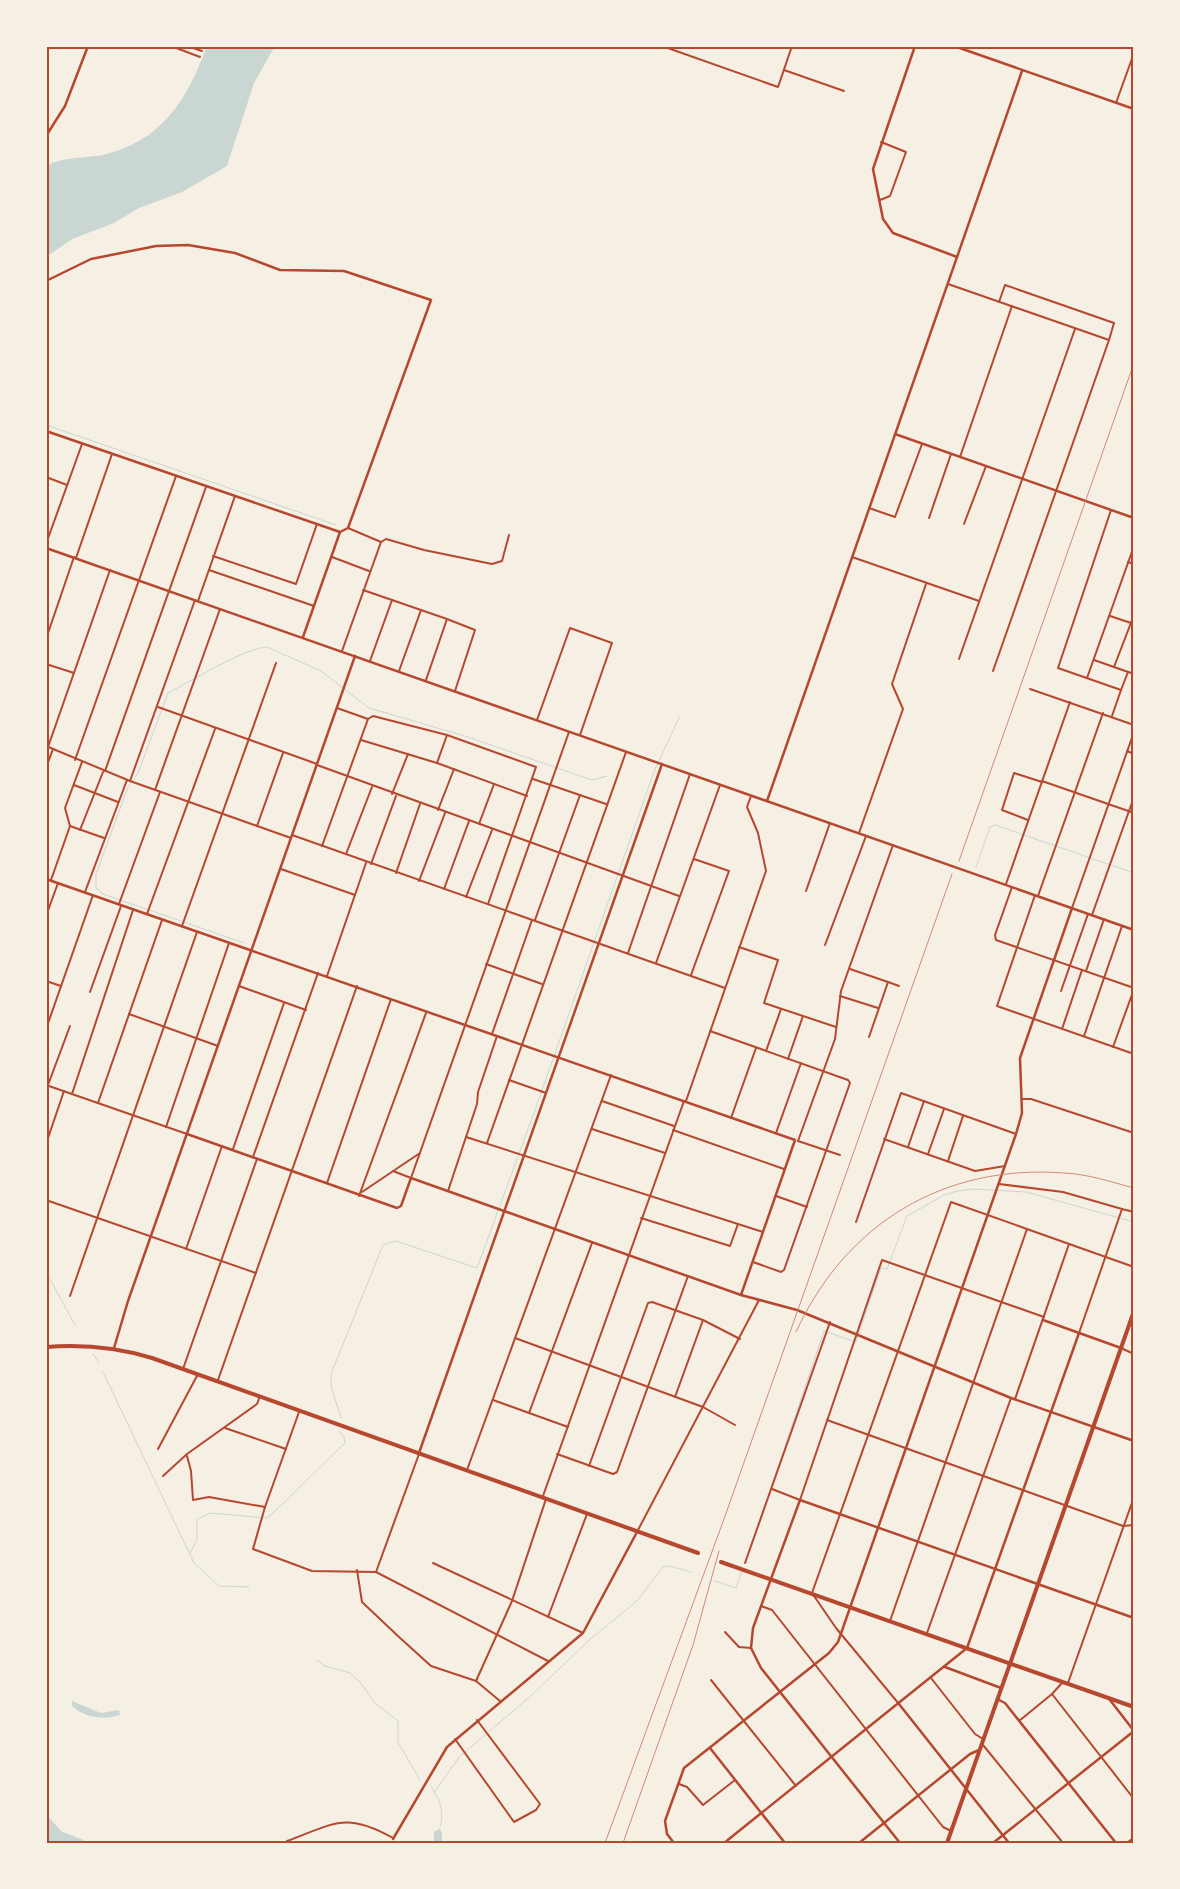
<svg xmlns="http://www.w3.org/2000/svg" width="1180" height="1889" viewBox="0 0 1180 1889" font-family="Quicksand,sans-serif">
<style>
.water{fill:#c9d6d2}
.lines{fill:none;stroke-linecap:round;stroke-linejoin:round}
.stream{stroke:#c9d6d2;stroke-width:1}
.river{stroke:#c9d6d2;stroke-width:8}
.pedestrian{stroke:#b5482f;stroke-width:2}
.minor{stroke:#b5482f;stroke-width:2}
.tertiary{stroke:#b5482f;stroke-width:2.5}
.trunk{stroke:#b5482f;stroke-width:4}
.rail{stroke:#cf8b77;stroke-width:1}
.neatline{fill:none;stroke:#b5482f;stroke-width:2}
</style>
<rect width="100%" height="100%" fill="#f6efe4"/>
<!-- water -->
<g class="water">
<path d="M 207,46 L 275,46 L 254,83 L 227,166 L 182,192 L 139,208 L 114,223 L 72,239 L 46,257 L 46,166 C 61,157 86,158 103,155 C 162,141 187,100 207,46 Z"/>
<path d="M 72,1701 L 101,1713 L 119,1710 L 120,1715 C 103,1720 85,1718 72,1706 Z"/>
<path d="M 46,1814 L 61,1831 L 83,1840 L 84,1843 L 46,1843 Z"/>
</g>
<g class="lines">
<!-- stream -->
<g class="stream">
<path d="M 46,425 L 336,525"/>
<path d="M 976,867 L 990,827 L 995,825 L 1134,873"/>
<path d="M 244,943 L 103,894 L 96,888 L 96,874 L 128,787 L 138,773 L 168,693 C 191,681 245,648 267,647 L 321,671 L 369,708 L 468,737 L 592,780 L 607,776"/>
<path d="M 46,1272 L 75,1325"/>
<path d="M 93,1354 L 99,1363"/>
<path d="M 103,1372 L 194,1563 L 219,1586 L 249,1587"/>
<path d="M 341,1418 L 331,1386 L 331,1374 L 383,1245 L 395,1241 L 402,1243 L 477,1268 L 534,1113 L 655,769 L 680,716"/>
<path d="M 773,1482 L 824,1331 L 856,1342 L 881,1268 L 887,1269 L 907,1216 L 944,1195 L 957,1191 L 974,1189 L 1026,1192 L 1134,1222"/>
<path d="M 190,1554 L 197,1539 L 197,1519 L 210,1513 L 266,1518 L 271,1515 L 345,1443 L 344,1437 L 339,1431"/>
<path d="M 715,1581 L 736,1588 L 742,1571"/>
<path d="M 317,1660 L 325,1666 L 350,1673 L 360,1682 L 375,1703 L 398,1721 L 398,1742 L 420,1780"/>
<path d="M 431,1786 C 442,1804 445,1814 438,1834"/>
<path d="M 434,1793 L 459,1757 L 532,1695 L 588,1641 L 637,1601 L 663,1567 L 670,1566 L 691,1572"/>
</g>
<!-- river -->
<path class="river" d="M 438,1834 L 438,1843"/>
<!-- pedestrian -->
<g class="pedestrian">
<path d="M 171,46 L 200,57"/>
<path d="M 187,46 L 202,51"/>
</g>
<!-- minor -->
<g class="minor">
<path d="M 662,46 L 778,87 L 792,46"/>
<path d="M 784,70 L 844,91"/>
<path d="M 1116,103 L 1134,53"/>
<path d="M 880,200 L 890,196 L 906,152 L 881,142"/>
<path d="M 948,284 L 1109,340 L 993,671"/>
<path d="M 999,302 L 1005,285 L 1114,323 L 1109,340"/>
<path d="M 960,457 L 1012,306"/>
<path d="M 46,477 L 67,485"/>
<path d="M 869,508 L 895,517 L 922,444"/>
<path d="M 1111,510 L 1058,668 L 1121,690 L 1112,716"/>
<path d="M 929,518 L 951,454"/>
<path d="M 964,524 L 986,466"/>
<path d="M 348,528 L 381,542 L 386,539 L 424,550 L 492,564 L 502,561 L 509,535"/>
<path d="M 46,544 L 82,444"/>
<path d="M 213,556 L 296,584 L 317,524"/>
<path d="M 332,557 L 369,571"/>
<path d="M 852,557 L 979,601"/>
<path d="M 76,558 L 112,454"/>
<path d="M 1128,562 L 1134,564"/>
<path d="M 209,570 L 314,606"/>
<path d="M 363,590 L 447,619 L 426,680"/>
<path d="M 198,601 L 235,496"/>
<path d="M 1110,616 L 1134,624"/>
<path d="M 447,619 L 475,630 L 455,691"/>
<path d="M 46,639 L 74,557"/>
<path d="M 342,651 L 381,542"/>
<path d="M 959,659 L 1075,329"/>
<path d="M 1094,660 L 1134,674"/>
<path d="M 370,661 L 392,600"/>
<path d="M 46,664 L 74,673"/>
<path d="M 1114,667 L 1134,615"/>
<path d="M 399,671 L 421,610"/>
<path d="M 1087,678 L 1134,546"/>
<path d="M 1030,689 L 1134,725"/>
<path d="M 1121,690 L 1128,672"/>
<path d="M 158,707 L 317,764"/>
<path d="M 337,708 L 368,719 L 373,716 L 447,735 L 536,767 L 488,904"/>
<path d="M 537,720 L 570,628 L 612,643 L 580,735"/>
<path d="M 361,740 L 437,763 L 527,796"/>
<path d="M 46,746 L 130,781 L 291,838"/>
<path d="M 48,747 L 110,570"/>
<path d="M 1127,751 L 1134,754"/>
<path d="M 75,760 L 176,476"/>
<path d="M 437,763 L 447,735"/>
<path d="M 317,765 L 679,896"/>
<path d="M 46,768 L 53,749"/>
<path d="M 105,771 L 206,487"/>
<path d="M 533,779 L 606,804"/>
<path d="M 130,781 L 195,600"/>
<path d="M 1042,781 L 1134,813"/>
<path d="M 74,785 L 118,802"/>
<path d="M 155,790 L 220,609"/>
<path d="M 392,794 L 408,754"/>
<path d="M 438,810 L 454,769"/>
<path d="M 1028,820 L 1002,810 L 1014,773 L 1042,782"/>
<path d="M 479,824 L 494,784"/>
<path d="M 70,826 L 104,838"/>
<path d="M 257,826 L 283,753"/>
<path d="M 80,830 L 103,772"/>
<path d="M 859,833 L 903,709 L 892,684 L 926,584"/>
<path d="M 292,835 L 725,988"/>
<path d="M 322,846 L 368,719"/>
<path d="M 346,854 L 372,787"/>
<path d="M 371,864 L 396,796"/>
<path d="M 281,869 L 355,895"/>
<path d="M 396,873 L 420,804"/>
<path d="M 51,880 L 70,826 L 65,808 L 82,762"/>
<path d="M 419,881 L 445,813"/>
<path d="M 1006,884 L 1070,702"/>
<path d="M 1012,887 L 995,935 L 996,940 L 1134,988"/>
<path d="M 444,889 L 469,821"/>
<path d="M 806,891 L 830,823"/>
<path d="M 85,892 L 127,780"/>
<path d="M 1035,895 L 997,1006 L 1134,1054"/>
<path d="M 1038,896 L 1103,713"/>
<path d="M 466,897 L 492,830"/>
<path d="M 119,904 L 160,792"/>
<path d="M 1072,908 L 1134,732"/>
<path d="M 147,914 L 215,729"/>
<path d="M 1092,915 L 1134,797"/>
<path d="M 46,916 L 58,883"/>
<path d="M 535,920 L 580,795"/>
<path d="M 182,926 L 276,663"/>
<path d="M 825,945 L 866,836"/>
<path d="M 739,947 L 778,960 L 764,1003 L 836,1027"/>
<path d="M 628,953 L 690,774"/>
<path d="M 656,963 L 720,785"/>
<path d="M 486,964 L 542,984"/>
<path d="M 850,969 L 888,982 L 869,1037"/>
<path d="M 1086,971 L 1104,919"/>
<path d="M 691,975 L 729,871 L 694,859"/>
<path d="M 327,976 L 366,863"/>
<path d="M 46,981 L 61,986"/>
<path d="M 888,982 L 899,986"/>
<path d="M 239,986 L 306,1010"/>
<path d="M 1061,991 L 1088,914"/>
<path d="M 90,992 L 121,906"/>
<path d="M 840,996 L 878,1008"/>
<path d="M 129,1014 L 218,1046"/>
<path d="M 46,1029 L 93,895"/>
<path d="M 1062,1029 L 1082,970"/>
<path d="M 710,1031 L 848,1080 L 850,1083 L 784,1270 L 781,1272 L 753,1262"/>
<path d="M 492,1034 L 532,920"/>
<path d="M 1084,1036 L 1122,926"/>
<path d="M 1113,1047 L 1134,989"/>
<path d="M 766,1051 L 781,1009"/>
<path d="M 788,1059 L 803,1016"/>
<path d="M 509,1080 L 546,1093"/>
<path d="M 46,1085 L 187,1134"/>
<path d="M 48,1085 L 70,1026"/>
<path d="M 72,1094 L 133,910"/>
<path d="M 1022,1099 L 1031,1099 L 1134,1133"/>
<path d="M 602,1101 L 674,1126"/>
<path d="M 686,1101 L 766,871 L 758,833 L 747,807 L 751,796"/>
<path d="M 98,1103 L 162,920"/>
<path d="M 731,1118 L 756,1048"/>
<path d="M 166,1127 L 229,943"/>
<path d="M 592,1129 L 665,1153"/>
<path d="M 673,1130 L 784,1169"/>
<path d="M 776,1133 L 801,1063"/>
<path d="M 466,1137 L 763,1232"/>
<path d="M 884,1139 L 975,1171 L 1005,1166"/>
<path d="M 798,1141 L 835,1039 L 841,991 L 893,845"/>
<path d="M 798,1141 L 840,1155"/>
<path d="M 487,1143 L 626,752"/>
<path d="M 46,1144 L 64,1091"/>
<path d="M 908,1147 L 924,1101"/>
<path d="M 233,1149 L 284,1003"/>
<path d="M 928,1154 L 944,1109"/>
<path d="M 253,1157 L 318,973"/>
<path d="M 948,1161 L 963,1116"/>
<path d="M 393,1171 L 411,1178 L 569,732"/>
<path d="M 327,1183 L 391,999"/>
<path d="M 999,1184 L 1063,1192 L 1122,1209 L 1079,1333"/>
<path d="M 448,1191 L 477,1104 L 478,1092 L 497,1036"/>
<path d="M 362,1192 L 420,1153"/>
<path d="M 359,1196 L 426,1013"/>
<path d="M 776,1196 L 807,1207"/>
<path d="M 46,1200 L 256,1273"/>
<path d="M 1122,1209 L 1134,1212"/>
<path d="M 641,1218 L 730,1246 L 738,1224"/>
<path d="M 856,1222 L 901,1093 L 1016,1134"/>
<path d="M 186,1249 L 222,1146"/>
<path d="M 70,1296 L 197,932"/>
<path d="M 515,1338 L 703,1407 L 735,1425"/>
<path d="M 1121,1348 L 1134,1354"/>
<path d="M 183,1369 L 257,1159"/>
<path d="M 218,1380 L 357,986"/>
<path d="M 675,1397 L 703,1320"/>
<path d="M 1015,1399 L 1069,1244"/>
<path d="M 493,1400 L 568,1427"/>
<path d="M 299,1412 L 265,1507 L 253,1549 L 312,1571 L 376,1572 L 548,1661"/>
<path d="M 529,1413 L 592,1243"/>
<path d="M 827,1420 L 1123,1526 L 1134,1525"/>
<path d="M 225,1428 L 286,1449"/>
<path d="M 158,1449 L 198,1374"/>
<path d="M 557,1454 L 613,1474 L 617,1472 L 688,1276"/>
<path d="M 187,1456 L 191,1471 L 193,1500 L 209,1497 L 265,1507"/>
<path d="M 589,1466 L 648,1303 L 652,1302 L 703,1320 L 740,1339"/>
<path d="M 467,1470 L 611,1075"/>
<path d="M 163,1476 L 187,1454 L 257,1404 L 260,1396"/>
<path d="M 772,1489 L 800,1500 L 882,1260 L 1044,1317"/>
<path d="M 543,1496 L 684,1101"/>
<path d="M 638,1530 L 759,1300"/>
<path d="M 433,1563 L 583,1633"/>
<path d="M 745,1563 L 830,1322"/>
<path d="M 357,1570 L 362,1602 L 399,1637 L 431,1666 L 476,1681 L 500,1701"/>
<path d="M 376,1572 L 419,1454"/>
<path d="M 761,1606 L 772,1610 L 943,1827 L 951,1831"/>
<path d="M 548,1617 L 587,1514"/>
<path d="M 890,1621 L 1027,1229"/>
<path d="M 725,1632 L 739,1647 L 751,1648"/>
<path d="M 927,1633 L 1011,1398"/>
<path d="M 931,1678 L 975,1734 L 983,1739"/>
<path d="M 711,1680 L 796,1786"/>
<path d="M 476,1681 L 512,1601 L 546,1499"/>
<path d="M 1068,1683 L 1134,1497"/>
<path d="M 1052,1694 L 1134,1799"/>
<path d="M 899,1704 L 836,1628 L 812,1593 L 951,1202 L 1134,1267"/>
<path d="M 1019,1721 L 1052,1694 L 1062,1683"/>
<path d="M 455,1739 L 514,1822 L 536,1810 L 540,1804 L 477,1720"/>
<path d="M 983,1745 L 1063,1843"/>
<path d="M 679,1784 L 687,1787 L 703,1805 L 735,1780"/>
<path d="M 287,1841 C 334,1824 345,1811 393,1838"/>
</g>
<!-- tertiary -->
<g class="tertiary">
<path d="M 915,46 L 873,169 L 883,219 L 893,233 L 957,257"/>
<path d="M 954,46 L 1134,109"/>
<path d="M 46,136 L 65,106 L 88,46"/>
<path d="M 46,281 L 91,259 L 156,246 L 188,245 L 235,253 L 280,270 L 344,271 L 431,300 L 348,528 L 340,532 L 303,637"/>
<path d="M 46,431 L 340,532"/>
<path d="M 895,434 L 1134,518"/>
<path d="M 46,548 L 1134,930"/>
<path d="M 767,801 L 1022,71"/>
<path d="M 46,879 L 795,1140 L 741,1295"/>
<path d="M 187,1134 L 397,1208 L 401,1206 L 411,1178 L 741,1295 L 797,1310 L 1011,1398 L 1134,1441"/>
<path d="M 1043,1320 L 1121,1348"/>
<path d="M 114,1348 L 128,1301 L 355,656"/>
<path d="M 419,1453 L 662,764"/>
<path d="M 945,1667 L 1001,1688"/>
<path d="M 997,1699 L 1005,1703 L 1116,1843"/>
<path d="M 899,1704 L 1009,1843"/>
<path d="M 710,1748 L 785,1843"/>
<path d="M 393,1839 L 447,1747 L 583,1633 L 637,1532"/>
<path d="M 674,1843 L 667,1834 L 665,1821 L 684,1768 L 829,1653 L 838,1642 L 1016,1134 L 1022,1113 L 1020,1058 L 1072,908"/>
<path d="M 724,1843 L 967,1648 L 1079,1333"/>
<path d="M 859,1843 L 970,1754 L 979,1750"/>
<path d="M 900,1843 L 761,1668 L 751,1648 L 753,1628 L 800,1500 L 1134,1618"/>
<path d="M 993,1843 L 1134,1731 L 1110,1700"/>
<path d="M 1127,1843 L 1134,1838"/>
</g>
<!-- trunk -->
<g class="trunk">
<path d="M 46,1347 C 84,1344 116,1347 152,1358 L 698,1553"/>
<path d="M 721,1562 L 1134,1707"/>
<path d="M 947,1843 L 1134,1311"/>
</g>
<!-- rail -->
<g class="rail">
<path d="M 959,861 L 1134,363"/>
<path d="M 796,1332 C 846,1223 944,1164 1064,1173 C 1088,1174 1111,1182 1134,1188"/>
<path d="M 605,1843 L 724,1519 L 952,874"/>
<path d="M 623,1843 L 693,1645 L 719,1551"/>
</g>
</g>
<!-- border -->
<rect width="1180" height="1889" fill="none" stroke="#f6efe4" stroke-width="95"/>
<rect x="48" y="48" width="1084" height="1794" class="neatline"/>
</svg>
